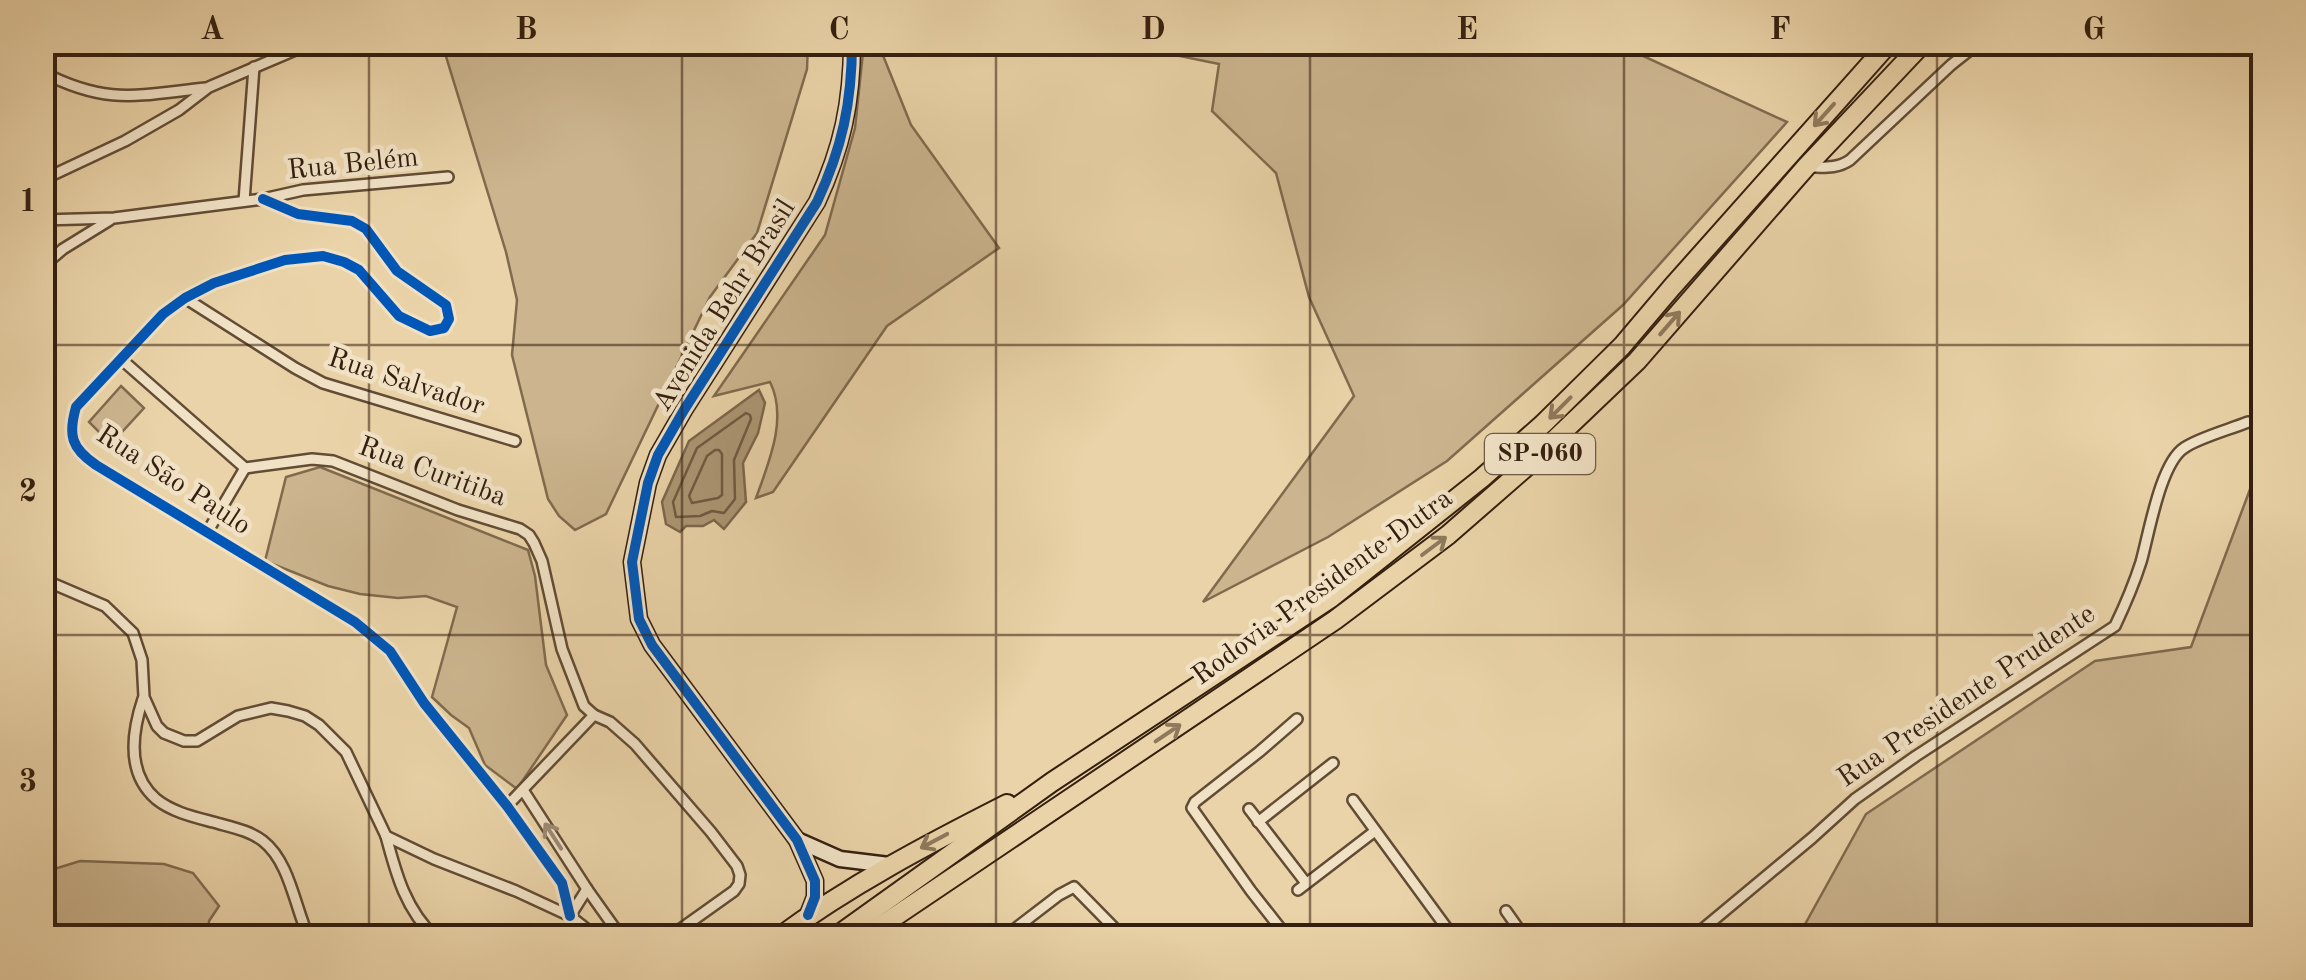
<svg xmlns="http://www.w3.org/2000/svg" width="2306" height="980" viewBox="0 0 2306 980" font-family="'Old Standard TT',serif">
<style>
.green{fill:#cbb48e;stroke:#806a4e;stroke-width:2.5}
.water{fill:#ac9674;stroke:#7c664c;stroke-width:2.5}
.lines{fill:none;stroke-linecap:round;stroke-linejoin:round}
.shore{stroke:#705a42;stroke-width:2.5}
.street-casing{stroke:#624c35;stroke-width:14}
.secondary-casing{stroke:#341f0f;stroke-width:19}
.highway-casing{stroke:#341f0f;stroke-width:22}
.street{stroke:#f1e2c6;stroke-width:9}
.secondary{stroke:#f1e2c6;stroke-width:14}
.highway{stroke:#ead3a8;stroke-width:18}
.cycleway-casing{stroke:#f1e2c6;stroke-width:16}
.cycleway{stroke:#0057b8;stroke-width:10}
.oneway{stroke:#8f795c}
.oneway2{stroke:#9c8a74}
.grid{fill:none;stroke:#341f0f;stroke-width:2.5;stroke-opacity:0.55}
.labels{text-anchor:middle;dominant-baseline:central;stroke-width:9;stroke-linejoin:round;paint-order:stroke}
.shield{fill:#f1e2c6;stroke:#6d5a46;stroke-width:2.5}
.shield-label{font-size:25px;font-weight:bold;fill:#341f0f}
.street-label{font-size:28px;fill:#341f0f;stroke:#f1e2c6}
.neatline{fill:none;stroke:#341f0f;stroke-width:4}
.grid-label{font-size:32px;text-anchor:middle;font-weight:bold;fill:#341f0f}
</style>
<rect width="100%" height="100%" fill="#ead3a8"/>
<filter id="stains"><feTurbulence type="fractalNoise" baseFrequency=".002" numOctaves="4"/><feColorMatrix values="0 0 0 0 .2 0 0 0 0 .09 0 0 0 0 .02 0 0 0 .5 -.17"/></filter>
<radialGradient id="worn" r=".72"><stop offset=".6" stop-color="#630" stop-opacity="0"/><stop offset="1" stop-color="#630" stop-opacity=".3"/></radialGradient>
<!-- green -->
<g class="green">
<path d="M 437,43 L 808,43 L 807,69 L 757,233 L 710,297 L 606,514 L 575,530 L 559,516 L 548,499 L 512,355 L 517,300 L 506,252 L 444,50 Z"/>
<path d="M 864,43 L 878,43 L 911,125 L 999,248 L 887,326 L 773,492 L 756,498 C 769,462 788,418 770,382 L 714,396 L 825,235 L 855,128 Z"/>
<path d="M 1151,43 L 1615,43 L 1787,122 L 1623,305 L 1447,461 L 1328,537 L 1203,602 L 1354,396 L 1309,297 L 1276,173 L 1212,111 L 1219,64 L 1155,51 Z"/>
<path d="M 121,386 L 144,408 L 111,444 L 89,422 Z"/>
<path d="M 320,467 L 528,550 L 535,576 L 546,665 L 567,715 L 517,789 L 485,765 L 469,728 L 451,715 L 432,697 L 457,607 L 426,596 L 398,598 L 360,594 L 328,586 L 265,561 L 286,477 Z"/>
<path d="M 2263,479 L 2263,937 L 1798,937 L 1866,814 L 2095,661 L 2191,647 L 2252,484 Z"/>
<path d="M 80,861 L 164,864 L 193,873 L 219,906 L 209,921 L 208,935 L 212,937 L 43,937 L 43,905 L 51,870 Z"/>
</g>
<!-- water -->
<path class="water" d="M 759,390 L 765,403 L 758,433 L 743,463 L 746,502 L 724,529 L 714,520 L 703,526 L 686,526 L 680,532 L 666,524 L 662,502 L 689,441 Z"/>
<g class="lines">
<!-- shore -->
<g class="shore">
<path d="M 746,413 L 750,415 L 751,419 L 734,460 L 735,499 L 724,513 L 712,511 L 700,516 L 676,517 L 673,502 L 697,448 Z"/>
<path d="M 715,450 L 719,450 L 722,454 L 722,495 L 718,498 L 692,503 L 689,496 L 707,456 Z"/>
</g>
<defs>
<g id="street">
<path d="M 359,42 L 371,45 L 380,42"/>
<path d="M 42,72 C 108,106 138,95 206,88"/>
<path d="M 1808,167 C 1824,167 1837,169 1850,160 L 1951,65 L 1980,42"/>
<path d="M 42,180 L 125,141 L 179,110 L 209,87 L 314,42"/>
<path d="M 263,199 L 298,214 L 352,221 L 366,229 L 397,271 L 446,305 L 449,319 L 444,328 L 430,331 L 399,316 L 359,270 L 344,262 L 323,256 L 285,260 L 214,283 L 185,298 L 163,314 L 76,407 C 68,435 71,448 96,465 L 355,622 L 390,651 L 424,703 L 507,806 L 562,883 L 570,916"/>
<path d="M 244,201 L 254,67"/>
<path d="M 42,220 L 114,218 L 263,199 L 303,190 L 448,177"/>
<path d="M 42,267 L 63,249 L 110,220"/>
<path d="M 185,298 L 295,368 L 323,383 L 515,441"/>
<path d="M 121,359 L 245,468 L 312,459 L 333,461 L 458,510 L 520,529 L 529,535 L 534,543 L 542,561 L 562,649 L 584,706 L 594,715"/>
<path d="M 208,531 L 245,468"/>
<path d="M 42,579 L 105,606 L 133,633 L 142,660 L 144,697 L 157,726 L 164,733 L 184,741 L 197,741 L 238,716 L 271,708 L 288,711 L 305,716 L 319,725 L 346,752 L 386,836 L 434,859 L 516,891 L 570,916 L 598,938"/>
<path d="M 143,699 C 132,732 126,773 156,799 C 172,812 194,817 213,822 C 230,827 249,830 263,841 C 290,862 295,908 309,938"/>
<path d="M 42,788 L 48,839"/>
<path d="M 523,790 L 587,889 L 614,927 L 625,938"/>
<path d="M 1353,800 L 1454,938"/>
<path d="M 507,806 L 594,715 L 610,722 L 635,744 L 711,832 L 737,866 L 740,875 L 739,884 L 734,891 L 668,938"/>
<path d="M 1249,809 L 1306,883"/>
<path d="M 1258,822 L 1333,763"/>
<path d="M 386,836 C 396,874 406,911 436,938"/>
<path d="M 1298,890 L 1375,831"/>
<path d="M 1506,911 L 1525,938"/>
<path d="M 570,916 L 587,889"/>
<path d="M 1003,938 L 1059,895 L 1074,887 L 1124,938"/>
<path d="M 1288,938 L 1251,891 L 1192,808 L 1195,802 L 1259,752 L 1297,719"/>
<path d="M 1692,938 L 1812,838 L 1855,799 L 1916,756 L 2115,626 C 2125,605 2134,584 2141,562 C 2149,534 2160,464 2184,448 C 2198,438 2231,429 2248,422"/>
</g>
<g id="secondary">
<path d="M 797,840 L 840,859 L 889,865"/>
<path d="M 808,915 L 815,897 L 815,881 L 797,840 L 652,645 L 639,619 L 632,562 L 648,483 L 658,455 L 684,410 L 817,202 C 842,148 852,103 852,42"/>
</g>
<g id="highway">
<path d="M 778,938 C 850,885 928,844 1007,804"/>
<path d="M 834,938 L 1052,782 L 1331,598 L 1482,478 L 1543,424 L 1622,346 L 1672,287 L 1890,42"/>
<path d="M 863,938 L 1335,620 L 1448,535 L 1526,467 L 1637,361 L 1806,167 L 1924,42"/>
</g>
</defs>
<!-- street casing -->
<use href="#street" class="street-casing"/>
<!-- secondary casing -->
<use href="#secondary" class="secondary-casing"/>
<!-- highway casing -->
<use href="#highway" class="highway-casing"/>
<!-- street -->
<use href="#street" class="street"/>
<!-- secondary -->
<use href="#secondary" class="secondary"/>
<!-- highway -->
<use href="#highway" class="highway"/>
<defs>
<g id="cycleway">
<path d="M 263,199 L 298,214 L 352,221 L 366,229 L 397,271 L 446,305 L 449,319 L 444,328 L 430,331 L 399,316 L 359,270 L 344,262 L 323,256 L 285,260 L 214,283 L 185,298 L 163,314 L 76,407 C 68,435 71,448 96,465 L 355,622 L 390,651 L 424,703 L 507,806 L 562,883 L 570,916"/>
<path d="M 808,915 L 815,897 L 815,881 L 797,840 L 652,645 L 639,619 L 632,562 L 648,483 L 658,455 L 684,410 L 817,202 C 842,148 852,103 852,42"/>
</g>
</defs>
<!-- cycleway casing -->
<use href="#cycleway" class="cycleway-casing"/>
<!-- cycleway -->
<use href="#cycleway" class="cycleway"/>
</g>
<!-- one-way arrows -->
<defs><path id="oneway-shaft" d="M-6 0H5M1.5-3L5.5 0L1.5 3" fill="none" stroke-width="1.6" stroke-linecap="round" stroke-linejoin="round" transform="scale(2.5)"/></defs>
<g class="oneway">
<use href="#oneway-shaft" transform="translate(1824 115) rotate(132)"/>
<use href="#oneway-shaft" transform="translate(1670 323) rotate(-49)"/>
<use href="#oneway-shaft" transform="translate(1560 408) rotate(135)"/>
<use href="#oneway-shaft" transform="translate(1434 546) rotate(-37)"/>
<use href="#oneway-shaft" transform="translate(1168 733) rotate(-34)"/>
<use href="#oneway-shaft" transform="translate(934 841) rotate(152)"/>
</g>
<use class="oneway2" href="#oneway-shaft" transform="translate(553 836) rotate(-123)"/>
<!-- grid -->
<path class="grid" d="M 369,42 L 369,938M 682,42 L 682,938M 996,42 L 996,938M 1310,42 L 1310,938M 1624,42 L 1624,938M 1937,42 L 1937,938M 42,345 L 2264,345M 42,635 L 2264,635"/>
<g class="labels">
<!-- shield labels -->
<rect class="shield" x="1485" y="434" width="110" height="40" rx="8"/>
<g class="shield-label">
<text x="1540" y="454">SP-060</text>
</g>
<!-- street labels -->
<g class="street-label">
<text transform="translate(353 165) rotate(-6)">Rua Belém</text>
<text transform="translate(725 306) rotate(-58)">Avenida Behr Brasil</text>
<text transform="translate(406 383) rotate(18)">Rua Salvador</text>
<text transform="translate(432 473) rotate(20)">Rua Curitiba</text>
<text transform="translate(173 481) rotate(33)">Rua São Paulo</text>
<text transform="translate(1323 588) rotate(-36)">Rodovia Presidente Dutra</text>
<text transform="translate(1967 697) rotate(-34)">Rua Presidente Prudente</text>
</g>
</g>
<!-- margin -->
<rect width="2306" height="980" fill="none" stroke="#ead3a8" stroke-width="110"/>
<rect x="55" y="55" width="2196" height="870" class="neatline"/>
<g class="grid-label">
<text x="212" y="39">A</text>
<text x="526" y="39">B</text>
<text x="839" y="39">C</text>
<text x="1153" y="39">D</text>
<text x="1467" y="39">E</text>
<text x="1780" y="39">F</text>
<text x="2094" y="39">G</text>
<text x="28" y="211">1</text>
<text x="28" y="501">2</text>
<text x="28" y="791">3</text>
</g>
<rect width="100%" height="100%" filter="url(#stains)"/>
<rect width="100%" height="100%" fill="url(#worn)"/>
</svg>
